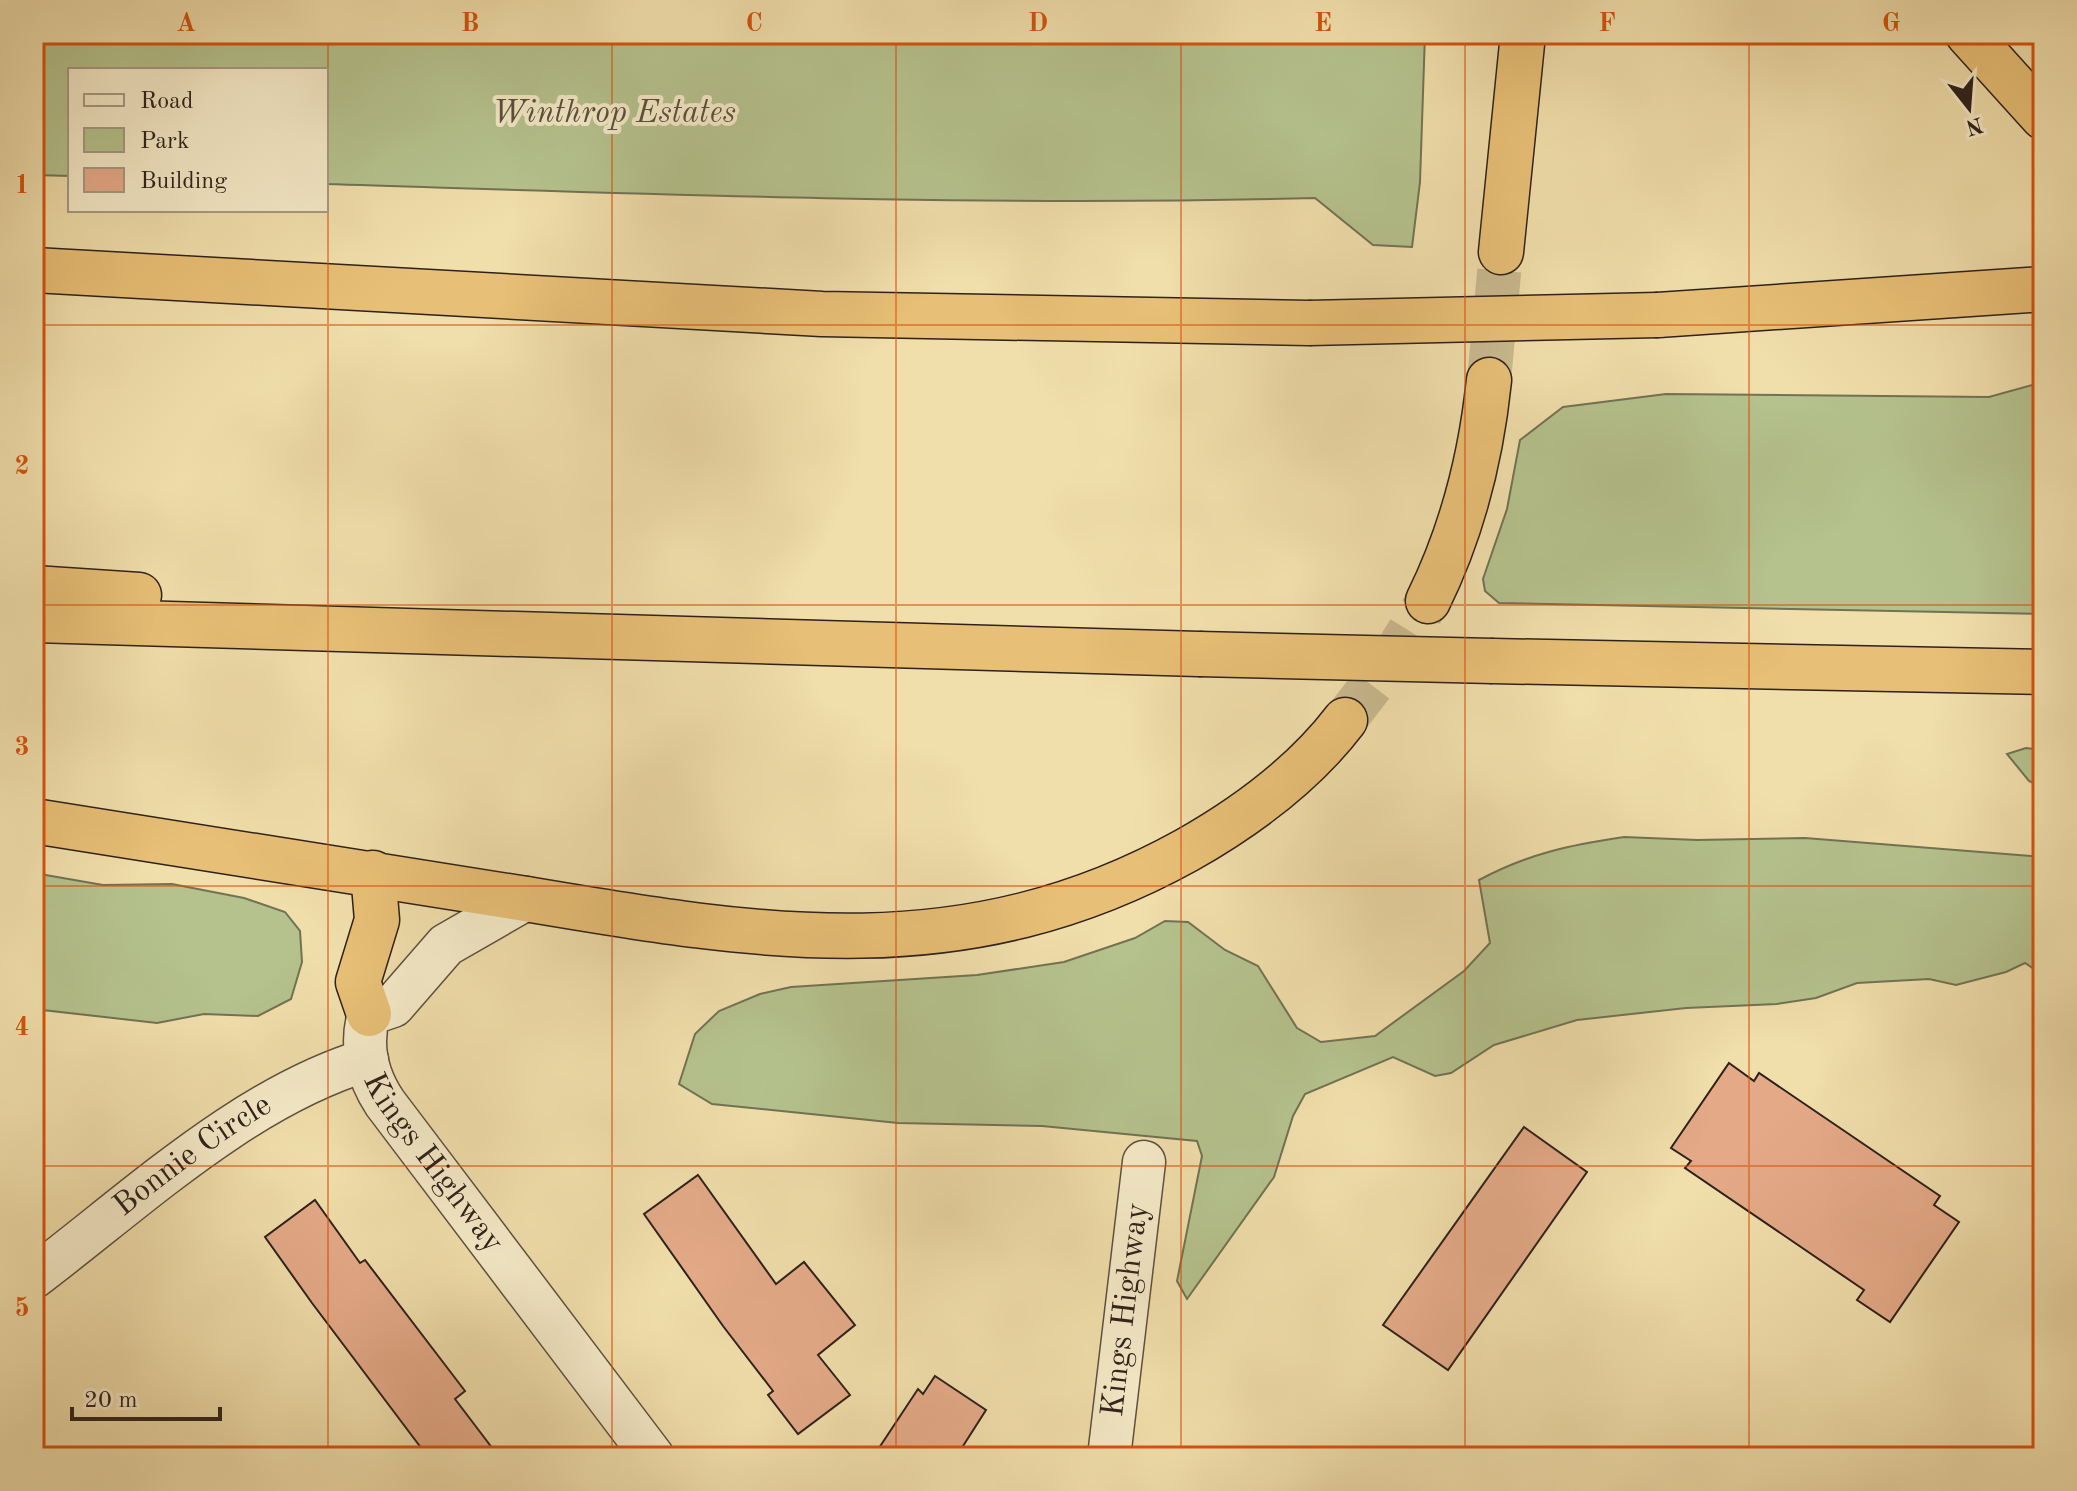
<svg xmlns="http://www.w3.org/2000/svg" width="2077" height="1491" viewBox="0 0 2077 1491" font-family="'Old Standard TT',serif">
<style>
.green{fill:#b5c28d;stroke:#727254;stroke-width:2}
.building{fill:#e4aa88;stroke:#2e211b;stroke-width:2}
.lines{fill:none;stroke-linecap:round;stroke-linejoin:round}
.trunk-tunnel{stroke:#c9b88e;stroke-width:44;stroke-dasharray:44 22;stroke-linecap:butt}
.minor-casing{stroke:#5e503f;stroke-width:45}
.trunk-casing{stroke:#2e211b;stroke-width:47}
.motorway-casing{stroke:#2e211b;stroke-width:47}
.minor{stroke:#f5eac8;stroke-width:42}
.trunk{stroke:#e8bf76;stroke-width:44}
.motorway{stroke:#e8bf76;stroke-width:44}
.motorway-bridge-casing{stroke:#2e211b;stroke-width:47;stroke-linecap:butt}
.motorway-bridge{stroke:#e8bf76;stroke-width:44}
.grid{fill:none;stroke:#d5530e;stroke-width:2;stroke-opacity:0.55}
.labels{text-anchor:middle;dominant-baseline:central;stroke-width:8;stroke-linejoin:round;paint-order:stroke}
.park-label{font-size:32px;font-style:italic;fill:#56513d;stroke:#f5eac8}
.street-label{font-size:32px;fill:#2e211b;stroke:#f5eac8}
.neatline{fill:none;stroke:#d5530e;stroke-width:3}
.grid-label{font-size:26px;text-anchor:middle;font-weight:bold;fill:#d5530e}
</style>
<rect width="100%" height="100%" fill="#f0deab"/>
<filter id="stains"><feTurbulence type="fractalNoise" baseFrequency=".0025" numOctaves="4"/><feColorMatrix values="0 0 0 0 .2 0 0 0 0 .09 0 0 0 0 .02 0 0 0 .5 -.17"/></filter>
<radialGradient id="worn" r=".72"><stop offset=".6" stop-color="#630" stop-opacity="0"/><stop offset="1" stop-color="#630" stop-opacity=".3"/></radialGradient>
<!-- green -->
<g class="green">
<path d="M 34,34 L 1425,34 L 1420,182 L 1412,247 L 1373,245 L 1315,198 C 986,207 655,194 326,184 L 326,70 L 70,70 L 70,176 L 34,175 Z"/>
<path d="M 2043,382 L 2043,614 L 1499,603 L 1485,591 L 1483,579 L 1507,509 L 1520,440 L 1563,407 L 1666,394 L 1989,397 Z"/>
<path d="M 2026,748 L 2043,750 L 2043,788 L 2029,781 L 2007,754 Z"/>
<path d="M 1624,837 L 1697,840 L 1805,838 L 2043,857 L 2043,975 L 2025,963 L 2006,972 L 1956,985 L 1929,979 L 1857,983 L 1816,998 L 1777,1004 L 1686,1008 L 1577,1020 L 1494,1045 L 1451,1073 L 1435,1076 L 1393,1057 L 1305,1094 L 1293,1116 L 1274,1177 L 1187,1299 L 1177,1281 L 1202,1156 L 1197,1141 L 1042,1126 L 898,1123 L 712,1104 L 679,1084 L 695,1034 L 719,1011 L 760,994 L 791,987 L 977,975 L 1064,962 L 1135,938 L 1165,921 L 1188,922 L 1225,950 L 1258,966 L 1297,1028 L 1321,1042 L 1375,1036 L 1464,971 L 1490,943 L 1479,880 C 1528,854 1569,845 1624,837 Z"/>
<path d="M 34,873 L 103,885 L 172,884 L 244,898 L 285,912 L 300,931 L 302,962 L 291,999 L 258,1016 L 204,1014 L 157,1023 L 34,1009 Z"/>
</g>
<!-- building -->
<g class="building">
<path d="M 1729,1063 L 1754,1081 L 1759,1073 L 1940,1196 L 1934,1205 L 1959,1222 L 1890,1322 L 1857,1300 L 1864,1290 L 1685,1168 L 1691,1161 L 1671,1148 Z"/>
<path d="M 1524,1127 L 1587,1172 L 1448,1370 L 1383,1325 Z"/>
<path d="M 698,1175 L 776,1284 L 804,1262 L 855,1325 L 818,1355 L 850,1395 L 798,1434 L 768,1395 L 773,1391 L 723,1326 L 644,1214 Z"/>
<path d="M 315,1200 L 360,1263 L 365,1260 L 465,1391 L 455,1399 L 499,1457 L 428,1457 L 312,1303 L 265,1237 Z"/>
<path d="M 935,1376 L 986,1410 L 956,1457 L 873,1457 L 918,1389 L 923,1394 Z"/>
</g>
<g class="lines">
<!-- trunk-tunnel -->
<g class="trunk-tunnel">
<path d="M 1489,380 L 1501,252"/>
<path d="M 1345,720 L 1391,660 L 1428,601"/>
</g>
<defs>
<g id="minor">
<path id="s1" d="M 526,899 L 446,945 L 393,1006 L 369,1014 C 360,1045 367,1076 385,1103 L 653,1457"/>
<path id="s2" d="M 34,1277 C 136,1200 244,1097 367,1060"/>
<path id="s3" d="M 1109,1457 L 1144,1162"/>
</g>
<g id="trunk">
<path d="M 1968,34 L 2043,117"/>
<path d="M 1501,252 L 1523,34"/>
<path d="M 1428,601 C 1463,530 1481,458 1489,380"/>
<path d="M 526,899 C 763,939 965,973 1187,850 C 1247,816 1303,775 1345,720"/>
</g>
<g id="motorway">
<path d="M 34,270 L 822,314 L 1309,323"/>
<path d="M 1658,315 L 2043,289"/>
<path d="M 34,588 L 139,595"/>
<path d="M 34,620 L 1199,654"/>
<path d="M 1493,661 L 2043,672"/>
<path d="M 34,821 L 526,899"/>
<path d="M 369,1014 L 358,982 L 377,920 L 373,873"/>
</g>
</defs>
<!-- minor casing -->
<use href="#minor" class="minor-casing"/>
<!-- trunk casing -->
<use href="#trunk" class="trunk-casing"/>
<!-- motorway casing -->
<use href="#motorway" class="motorway-casing"/>
<!-- minor -->
<use href="#minor" class="minor"/>
<!-- trunk -->
<use href="#trunk" class="trunk"/>
<!-- motorway -->
<use href="#motorway" class="motorway"/>
<defs>
<g id="motorway-bridge">
<path d="M 1309,323 L 1658,315"/>
<path d="M 1199,654 L 1493,661"/>
</g>
</defs>
<!-- motorway-bridge casing -->
<use href="#motorway-bridge" class="motorway-bridge-casing"/>
<!-- motorway-bridge -->
<use href="#motorway-bridge" class="motorway-bridge"/>
</g>
<!-- grid -->
<path class="grid" d="M 328,34 L 328,1457M 612,34 L 612,1457M 896,34 L 896,1457M 1181,34 L 1181,1457M 1465,34 L 1465,1457M 1749,34 L 1749,1457M 34,325 L 2043,325M 34,605 L 2043,605M 34,886 L 2043,886M 34,1166 L 2043,1166"/>
<g class="labels">
<!-- park labels -->
<g class="park-label">
<text x="614" y="114">Winthrop Estates</text>
</g>
<!-- street labels -->
<g class="street-label">
<text stroke="none"><textPath href="#s2" startOffset="200">Bonnie Circle</textPath></text>
<text stroke="none"><textPath href="#s1" startOffset="368">Kings Highway</textPath></text>
<text stroke="none"><textPath href="#s3" startOffset="148">Kings Highway</textPath></text>
</g>
</g>
<!-- margin -->
<rect width="2077" height="1491" fill="none" stroke="#f0deab" stroke-width="88"/>
<!-- legend -->
<rect x="68" y="68" width="260" height="144" fill="#f5eac8" stroke="#a59a83" stroke-width="2"/>
<rect x="84" y="94" width="40" height="12" fill="#f5eac8" stroke="#a59a83" stroke-width="2"/>
<text x="140" y="108" font-size="24" fill="#2e211b">Road</text>
<rect x="84" y="128" width="40" height="24" fill="#b5c28d" stroke="#a59a83" stroke-width="2"/>
<text x="140" y="148" font-size="24" fill="#2e211b">Park</text>
<rect x="84" y="168" width="40" height="24" fill="#e4aa88" stroke="#a59a83" stroke-width="2"/>
<text x="140" y="188" font-size="24" fill="#2e211b">Building</text>
<!-- north arrow -->
<g transform="translate(1969 108) rotate(163)" stroke="#f5eac8" stroke-width="6" paint-order="stroke">
<path d="M0-6L14 30L0 20L-14 30Z" fill="#2e211b"/>
<text y="-12" font-size="22" font-weight="bold" text-anchor="middle" fill="#2e211b">N</text>
</g>
<!-- scale -->
<path d="M72 1407v12h148v-12" fill="none" stroke="#2e211b" stroke-width="4"/>
<text x="84" y="1407" font-size="24" fill="#2e211b" stroke="#f5eac8" stroke-width="6" paint-order="stroke">20 m</text>
<rect x="44" y="44" width="1989" height="1403" class="neatline"/>
<g class="grid-label">
<text x="186" y="31">A</text>
<text x="470" y="31">B</text>
<text x="754" y="31">C</text>
<text x="1038" y="31">D</text>
<text x="1323" y="31">E</text>
<text x="1607" y="31">F</text>
<text x="1891" y="31">G</text>
<text x="22" y="193">1</text>
<text x="22" y="474">2</text>
<text x="22" y="755">3</text>
<text x="22" y="1035">4</text>
<text x="22" y="1316">5</text>
</g>
<rect width="100%" height="100%" filter="url(#stains)"/>
<rect width="100%" height="100%" fill="url(#worn)"/>
</svg>
